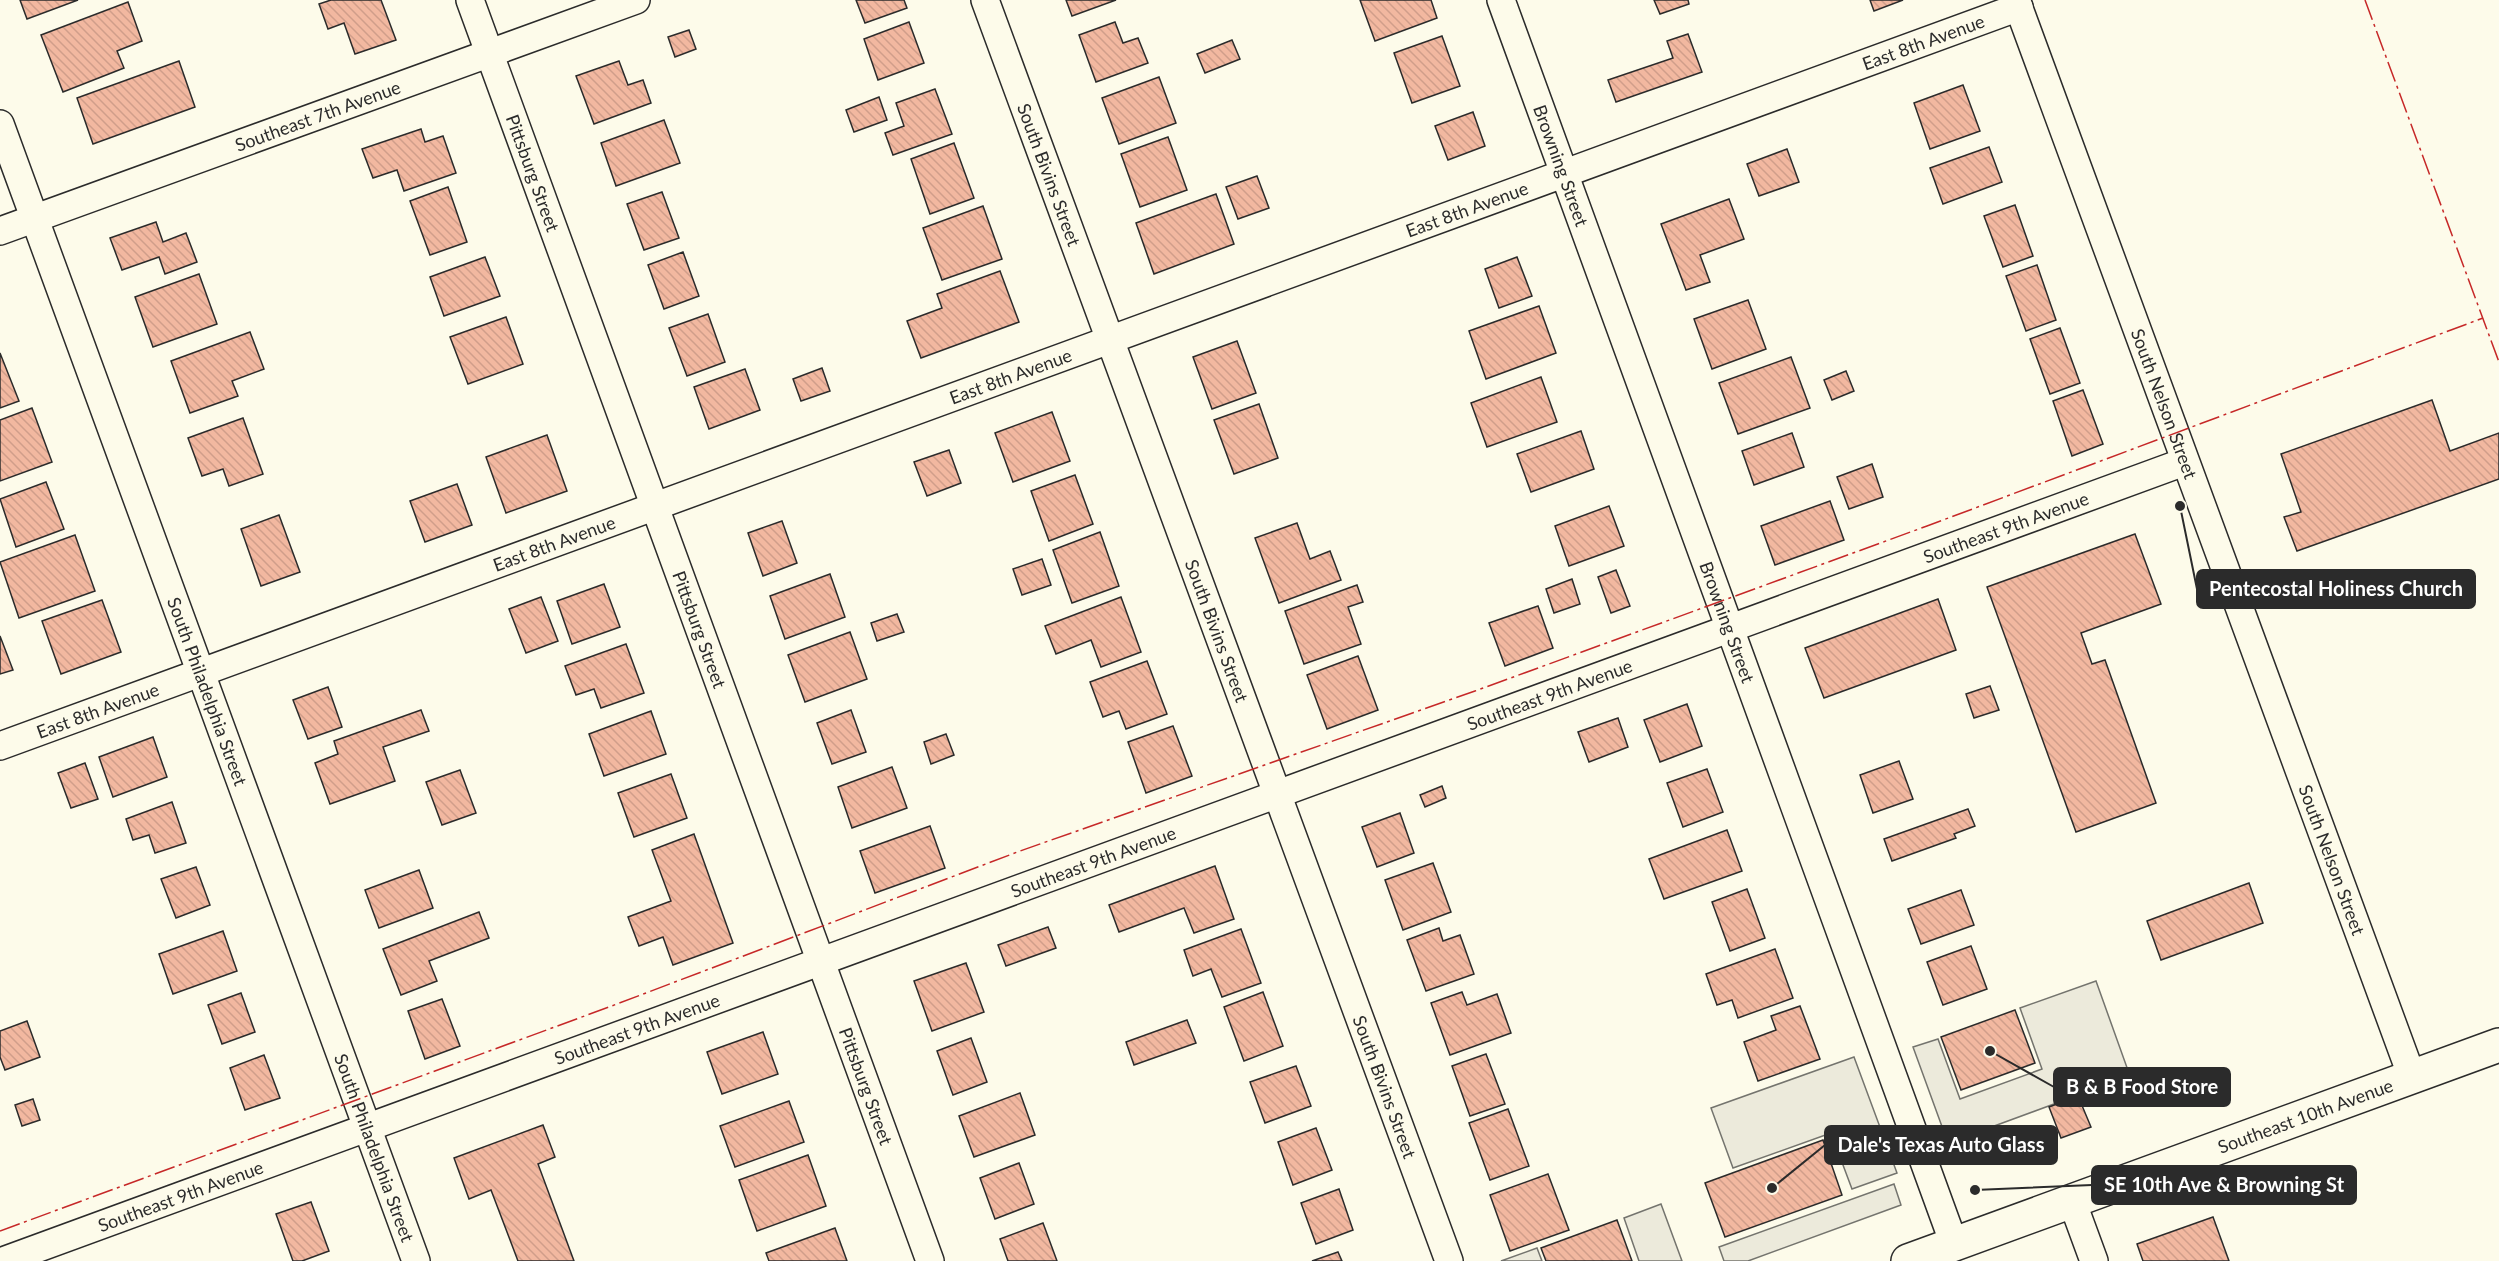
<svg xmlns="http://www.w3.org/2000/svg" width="2499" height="1261" viewBox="0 0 2499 1261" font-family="Lato,sans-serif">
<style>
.parking{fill:#eceadb;stroke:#74746e;stroke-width:1.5}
.building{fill:url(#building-back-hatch);stroke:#2b2b2b;stroke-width:1.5}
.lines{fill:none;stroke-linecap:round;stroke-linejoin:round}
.minor-casing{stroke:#2b2b2b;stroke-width:30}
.secondary-casing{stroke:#2b2b2b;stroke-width:36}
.minor{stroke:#fdfbea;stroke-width:27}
.secondary{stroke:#fdfbea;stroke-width:33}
.power{stroke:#c62828;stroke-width:1.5;stroke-dasharray:21 4.5 3 4.5;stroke-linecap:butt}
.labels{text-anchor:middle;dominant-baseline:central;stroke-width:4.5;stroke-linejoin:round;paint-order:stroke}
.street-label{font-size:18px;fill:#2b2b2b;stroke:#fdfbea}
.leader{fill:none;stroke:#2b2b2b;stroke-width:2}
.callout-dot{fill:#2b2b2b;stroke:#fdfbea;stroke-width:2}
.callout{fill:#2b2b2b;stroke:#2b2b2b;stroke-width:2}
.callout-label{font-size:20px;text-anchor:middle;font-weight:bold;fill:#fff}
</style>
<defs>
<pattern id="building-back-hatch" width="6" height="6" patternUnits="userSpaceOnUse" patternTransform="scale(1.5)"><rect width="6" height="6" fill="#f2b8a0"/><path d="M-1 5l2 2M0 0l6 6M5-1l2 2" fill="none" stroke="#d09e8a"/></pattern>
</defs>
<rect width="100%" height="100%" fill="#fdfbea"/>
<!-- parking -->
<g class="parking">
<path d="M 2096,981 L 2130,1076 L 1948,1143 L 1913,1047 L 1938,1039 L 1960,1099 L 2042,1069 L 2020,1008 Z"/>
<path d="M 1854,1057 L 1897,1173 L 1852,1189 L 1831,1133 L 1733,1168 L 1711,1108 Z"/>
<path d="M 1894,1184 L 1901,1205 L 1748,1261 L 1724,1261 L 1719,1247 Z"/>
<path d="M 1661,1204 L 1682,1261 L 1639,1261 L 1624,1218 Z"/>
<path d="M 1537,1248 L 1542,1261 L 1501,1261 Z"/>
</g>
<!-- building -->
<g class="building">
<path d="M 20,0 L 78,0 L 27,19 Z"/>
<path d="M 331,0 L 381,0 L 396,40 L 355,54 L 344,23 L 328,29 L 319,4 Z"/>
<path d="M 856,0 L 904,0 L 907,8 L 865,23 Z"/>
<path d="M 1066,0 L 1116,0 L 1072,16 Z"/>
<path d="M 1360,0 L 1431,0 L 1437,18 L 1375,41 Z"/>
<path d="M 1654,0 L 1688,0 L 1689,4 L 1660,14 Z"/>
<path d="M 1870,0 L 1903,0 L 1874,11 Z"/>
<path d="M 128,2 L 142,41 L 117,51 L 124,68 L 63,92 L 41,35 Z"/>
<path d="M 909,22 L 924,63 L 878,80 L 864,39 Z"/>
<path d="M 1115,22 L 1123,43 L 1138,38 L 1148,63 L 1096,82 L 1079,35 Z"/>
<path d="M 689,30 L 696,49 L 675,57 L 668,37 Z"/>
<path d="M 1688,34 L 1702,72 L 1616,102 L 1608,80 L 1673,58 L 1667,41 Z"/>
<path d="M 1442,36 L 1460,86 L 1412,103 L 1394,53 Z"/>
<path d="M 1232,40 L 1240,59 L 1205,73 L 1197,54 Z"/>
<path d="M 179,61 L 195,107 L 93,144 L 77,98 Z"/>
<path d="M 619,61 L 628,85 L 643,80 L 651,103 L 594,124 L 576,76 Z"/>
<path d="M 1159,77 L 1176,123 L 1119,144 L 1102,98 Z"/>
<path d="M 1963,85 L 1980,131 L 1930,149 L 1914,103 Z"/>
<path d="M 935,89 L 952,134 L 893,155 L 885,133 L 904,126 L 896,103 Z"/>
<path d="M 879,97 L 887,120 L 854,132 L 846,110 Z"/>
<path d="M 1473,112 L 1485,146 L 1448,160 L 1435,126 Z"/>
<path d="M 664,120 L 680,163 L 616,186 L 601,143 Z"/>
<path d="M 421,129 L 425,142 L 443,136 L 456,173 L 404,191 L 397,170 L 373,178 L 362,149 Z"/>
<path d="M 1168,137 L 1187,190 L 1140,207 L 1121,154 Z"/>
<path d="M 954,143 L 974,198 L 930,214 L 911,159 Z"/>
<path d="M 1989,147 L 2002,182 L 1943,204 L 1930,168 Z"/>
<path d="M 1787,149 L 1799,182 L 1759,196 L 1747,164 Z"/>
<path d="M 1257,176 L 1269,208 L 1238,219 L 1226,187 Z"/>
<path d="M 448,187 L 467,242 L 430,255 L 410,201 Z"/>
<path d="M 662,192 L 679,238 L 644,250 L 627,204 Z"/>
<path d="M 1216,194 L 1234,244 L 1154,274 L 1136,223 Z"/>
<path d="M 1729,199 L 1744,239 L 1700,255 L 1710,282 L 1686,290 L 1661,224 Z"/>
<path d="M 2015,205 L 2033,256 L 2003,267 L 1984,216 Z"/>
<path d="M 983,206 L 1002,259 L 942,280 L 923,228 Z"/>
<path d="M 156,222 L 163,242 L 186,233 L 197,262 L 165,274 L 159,257 L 122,270 L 110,238 Z"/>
<path d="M 683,252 L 699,296 L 664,309 L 648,265 Z"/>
<path d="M 485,257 L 500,296 L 444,316 L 430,277 Z"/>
<path d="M 1517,257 L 1532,296 L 1499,308 L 1485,269 Z"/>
<path d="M 2037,265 L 2056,320 L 2026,331 L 2006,276 Z"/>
<path d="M 1000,271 L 1019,322 L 921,358 L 907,321 L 942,308 L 937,294 Z"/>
<path d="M 199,274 L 217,324 L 153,347 L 135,297 Z"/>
<path d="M 1748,300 L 1766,349 L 1712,369 L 1694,319 Z"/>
<path d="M 1539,306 L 1556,353 L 1486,379 L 1469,331 Z"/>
<path d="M 708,314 L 725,362 L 687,376 L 669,328 Z"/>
<path d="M 506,317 L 523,364 L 468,384 L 450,337 Z"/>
<path d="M 2060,328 L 2080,383 L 2050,394 L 2030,339 Z"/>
<path d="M 250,332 L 264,369 L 232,381 L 238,396 L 190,413 L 171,361 Z"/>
<path d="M 1237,341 L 1256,393 L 1212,409 L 1193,357 Z"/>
<path d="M 0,353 L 19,401 L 0,408 Z"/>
<path d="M 1791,357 L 1810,408 L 1738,434 L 1719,383 Z"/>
<path d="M 822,368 L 830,391 L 801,401 L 793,379 Z"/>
<path d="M 745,369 L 760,410 L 709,429 L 694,387 Z"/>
<path d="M 1846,371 L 1854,391 L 1832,400 L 1824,380 Z"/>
<path d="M 1541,377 L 1557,422 L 1487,447 L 1471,403 Z"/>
<path d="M 2083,390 L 2103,444 L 2072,456 L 2053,401 Z"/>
<path d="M 2432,400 L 2450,451 L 2499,433 L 2499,479 L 2297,551 L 2284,517 L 2301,512 L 2281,454 Z"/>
<path d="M 1259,404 L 1278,458 L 1234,474 L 1214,420 Z"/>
<path d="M 32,408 L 52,462 L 0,481 L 0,420 Z"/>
<path d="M 1052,412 L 1070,461 L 1013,482 L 995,433 Z"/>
<path d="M 243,418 L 263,474 L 229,486 L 223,469 L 202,476 L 188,438 Z"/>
<path d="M 1581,431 L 1594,469 L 1531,492 L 1517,454 Z"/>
<path d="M 1792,433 L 1804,467 L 1754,485 L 1742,451 Z"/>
<path d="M 547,435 L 567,491 L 506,513 L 486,457 Z"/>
<path d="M 949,450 L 961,483 L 927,496 L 914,462 Z"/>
<path d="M 1872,464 L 1883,497 L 1849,509 L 1837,477 Z"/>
<path d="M 1075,475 L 1093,524 L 1049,541 L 1031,491 Z"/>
<path d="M 46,482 L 64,529 L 16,547 L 0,499 Z"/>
<path d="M 457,484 L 472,525 L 425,542 L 410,501 Z"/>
<path d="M 1830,501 L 1844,540 L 1775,565 L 1761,526 Z"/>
<path d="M 1609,506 L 1624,546 L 1569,566 L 1555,526 Z"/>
<path d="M 279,515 L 300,572 L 261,586 L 241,529 Z"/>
<path d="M 782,521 L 797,563 L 763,576 L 748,533 Z"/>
<path d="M 1297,523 L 1310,559 L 1330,551 L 1341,580 L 1279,603 L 1255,538 Z"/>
<path d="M 1100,532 L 1119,586 L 1072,603 L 1053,550 Z"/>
<path d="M 2135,534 L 2161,604 L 2081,633 L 2092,664 L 2105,660 L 2156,803 L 2076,832 L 1987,587 Z"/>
<path d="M 75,535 L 95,591 L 19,618 L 0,562 Z"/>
<path d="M 1042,559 L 1051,585 L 1022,595 L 1013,569 Z"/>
<path d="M 1616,570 L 1630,606 L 1611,613 L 1598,577 Z"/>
<path d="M 830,574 L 845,617 L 785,639 L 770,596 Z"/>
<path d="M 1572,579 L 1580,604 L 1554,613 L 1546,589 Z"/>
<path d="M 604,584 L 620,627 L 572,644 L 557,601 Z"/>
<path d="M 1357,585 L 1363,602 L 1348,607 L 1361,644 L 1304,664 L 1285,611 Z"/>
<path d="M 541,597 L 558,641 L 526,653 L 509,609 Z"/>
<path d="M 1121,597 L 1141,652 L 1101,667 L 1091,640 L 1056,654 L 1045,626 Z"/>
<path d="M 1938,599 L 1956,650 L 1824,698 L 1805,648 Z"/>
<path d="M 102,600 L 121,652 L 61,674 L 42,621 Z"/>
<path d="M 1538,606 L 1553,648 L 1505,666 L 1489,623 Z"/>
<path d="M 897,614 L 904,632 L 877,641 L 871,623 Z"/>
<path d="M 850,632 L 867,679 L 805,702 L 788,655 Z"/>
<path d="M 0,636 L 13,670 L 0,674 Z"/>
<path d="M 626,644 L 644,693 L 601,708 L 594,689 L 576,695 L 565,666 Z"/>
<path d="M 1358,656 L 1378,710 L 1327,729 L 1307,675 Z"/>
<path d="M 1147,661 L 1167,714 L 1126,729 L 1119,711 L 1103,717 L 1090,682 Z"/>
<path d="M 1990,686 L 1999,710 L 1974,718 L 1966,694 Z"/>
<path d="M 328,687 L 342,727 L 308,739 L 293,700 Z"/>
<path d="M 1687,704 L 1702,746 L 1660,762 L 1644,720 Z"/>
<path d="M 421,710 L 429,731 L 383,747 L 395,781 L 330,804 L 315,763 L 338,754 L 334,741 Z"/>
<path d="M 851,710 L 866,752 L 832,764 L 817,723 Z"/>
<path d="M 651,711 L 666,754 L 604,776 L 589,734 Z"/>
<path d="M 1618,718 L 1628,747 L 1589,762 L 1578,732 Z"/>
<path d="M 1173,726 L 1192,776 L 1146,793 L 1128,742 Z"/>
<path d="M 946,734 L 954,755 L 931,764 L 924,742 Z"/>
<path d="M 153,737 L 167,777 L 113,797 L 99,757 Z"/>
<path d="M 1899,761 L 1913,799 L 1873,813 L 1860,775 Z"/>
<path d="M 85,763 L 98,799 L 71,808 L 58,773 Z"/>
<path d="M 892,767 L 907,808 L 852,828 L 838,787 Z"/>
<path d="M 1707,769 L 1723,812 L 1683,827 L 1667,783 Z"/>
<path d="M 460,770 L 476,813 L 442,825 L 426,782 Z"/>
<path d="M 671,774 L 687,818 L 634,837 L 618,793 Z"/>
<path d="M 1442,786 L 1446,798 L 1425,807 L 1420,795 Z"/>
<path d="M 172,802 L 186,843 L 155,853 L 149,835 L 133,840 L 126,819 Z"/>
<path d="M 1968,809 L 1975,826 L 1954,834 L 1956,838 L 1892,861 L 1884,839 Z"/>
<path d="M 1400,813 L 1414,853 L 1377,867 L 1362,827 Z"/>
<path d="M 930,826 L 945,868 L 875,893 L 860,851 Z"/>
<path d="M 1727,830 L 1742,871 L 1664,899 L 1649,859 Z"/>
<path d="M 694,834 L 733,943 L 673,965 L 663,937 L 639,946 L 628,917 L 671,901 L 652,850 Z"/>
<path d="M 1433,863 L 1451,912 L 1403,930 L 1385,880 Z"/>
<path d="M 1215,866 L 1234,919 L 1194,933 L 1184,908 L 1119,932 L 1109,905 Z"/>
<path d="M 196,867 L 210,905 L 176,918 L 161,879 Z"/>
<path d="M 419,870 L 433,908 L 379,928 L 365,890 Z"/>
<path d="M 2249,883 L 2263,923 L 2161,960 L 2147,921 Z"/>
<path d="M 1747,889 L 1765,938 L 1730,951 L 1712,902 Z"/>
<path d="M 1961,890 L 1974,925 L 1921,944 L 1908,909 Z"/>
<path d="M 479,912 L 489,938 L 429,961 L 437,981 L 401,995 L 383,949 Z"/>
<path d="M 1048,927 L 1056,948 L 1006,966 L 998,945 Z"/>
<path d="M 1439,928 L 1443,941 L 1460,935 L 1474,974 L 1426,991 L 1407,940 Z"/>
<path d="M 1241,929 L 1261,983 L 1222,997 L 1211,969 L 1193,976 L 1184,950 Z"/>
<path d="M 223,931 L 237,971 L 173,994 L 159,954 Z"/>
<path d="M 1971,946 L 1987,989 L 1943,1005 L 1927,962 Z"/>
<path d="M 1775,949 L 1793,998 L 1738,1018 L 1732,1000 L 1717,1005 L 1706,974 Z"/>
<path d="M 966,963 L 984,1012 L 932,1031 L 914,981 Z"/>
<path d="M 1263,992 L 1283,1046 L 1244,1061 L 1224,1007 Z"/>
<path d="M 1462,992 L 1467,1005 L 1497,994 L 1511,1033 L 1450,1055 L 1431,1003 Z"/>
<path d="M 241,993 L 255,1032 L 222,1044 L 208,1005 Z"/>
<path d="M 442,999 L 460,1046 L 425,1059 L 408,1011 Z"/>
<path d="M 1800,1006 L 1820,1059 L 1758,1081 L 1744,1042 L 1776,1030 L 1771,1016 Z"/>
<path d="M 2015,1010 L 2035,1063 L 1961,1090 L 1941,1037 Z"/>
<path d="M 1187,1020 L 1196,1043 L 1134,1065 L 1126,1042 Z"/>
<path d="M 27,1021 L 40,1057 L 5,1070 L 0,1057 L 0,1031 Z"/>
<path d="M 763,1032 L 778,1074 L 722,1094 L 707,1052 Z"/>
<path d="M 971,1038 L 987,1082 L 953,1095 L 937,1051 Z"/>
<path d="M 1486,1054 L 1505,1104 L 1470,1116 L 1452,1066 Z"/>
<path d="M 264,1055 L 280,1098 L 245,1110 L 230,1068 Z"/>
<path d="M 1296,1066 L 1311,1106 L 1265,1123 L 1250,1082 Z"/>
<path d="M 1020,1093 L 1035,1135 L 974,1157 L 959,1116 Z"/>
<path d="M 2078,1096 L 2091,1127 L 2061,1138 L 2049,1107 Z"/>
<path d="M 33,1099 L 40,1120 L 22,1126 L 15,1105 Z"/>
<path d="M 789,1101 L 804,1142 L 735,1167 L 720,1126 Z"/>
<path d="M 1508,1109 L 1529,1166 L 1490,1180 L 1469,1123 Z"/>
<path d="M 543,1125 L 555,1157 L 538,1164 L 574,1261 L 518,1261 L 491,1190 L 469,1199 L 454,1158 Z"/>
<path d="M 1316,1128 L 1332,1170 L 1293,1185 L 1278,1142 Z"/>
<path d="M 1823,1140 L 1842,1195 L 1725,1237 L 1705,1183 Z"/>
<path d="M 808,1155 L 826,1206 L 757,1231 L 739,1180 Z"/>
<path d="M 1019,1163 L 1034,1204 L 995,1219 L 980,1178 Z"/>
<path d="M 1548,1174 L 1569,1230 L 1510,1251 L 1490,1195 Z"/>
<path d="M 1339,1189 L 1353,1230 L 1316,1244 L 1301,1203 Z"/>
<path d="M 311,1202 L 329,1251 L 302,1261 L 293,1261 L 276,1214 Z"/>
<path d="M 2213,1217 L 2229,1261 L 2143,1261 L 2137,1244 Z"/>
<path d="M 1617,1220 L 1632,1261 L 1546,1261 L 1541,1248 Z"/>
<path d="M 1043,1223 L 1057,1261 L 1008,1261 L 1000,1239 Z"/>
<path d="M 835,1228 L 847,1261 L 769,1261 L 766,1253 Z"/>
<path d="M 1338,1252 L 1342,1261 L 1312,1261 Z"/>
</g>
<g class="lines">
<defs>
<g id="minor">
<path id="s1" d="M 470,0 L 930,1261"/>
<path id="s2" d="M 985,0 L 1449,1261"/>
<path id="s3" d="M 1501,0 L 1954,1244"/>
<path id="s4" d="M 2016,0 L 2412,1077"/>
<path id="s5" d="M 0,124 L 416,1261"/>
<path id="s6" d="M 0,231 L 636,0"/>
<path id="s7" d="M 0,746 L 2019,7"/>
<path d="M 2072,1201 L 2094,1261"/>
<path id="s8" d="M 3,1261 L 2184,462"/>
</g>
<g id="secondary">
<path id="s9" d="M 1908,1261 L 2499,1045"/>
</g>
</defs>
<!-- minor casing -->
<use href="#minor" class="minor-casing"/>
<!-- secondary casing -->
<use href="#secondary" class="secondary-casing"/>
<!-- minor -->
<use href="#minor" class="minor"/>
<!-- secondary -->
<use href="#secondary" class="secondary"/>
<!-- power -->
<g class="power">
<path d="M 2365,0 L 2499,362"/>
<path d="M 0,1231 L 609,1007 L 1020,851 L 1475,691 L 1927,526 L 2483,318"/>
</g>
</g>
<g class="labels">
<!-- street labels -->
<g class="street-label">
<text stroke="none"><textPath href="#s7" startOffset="2048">East 8th Avenue</textPath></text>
<text stroke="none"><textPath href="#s6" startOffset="338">Southeast 7th Avenue</textPath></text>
<text stroke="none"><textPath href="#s3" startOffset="176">Browning Street</textPath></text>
<text stroke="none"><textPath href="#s1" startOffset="184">Pittsburg Street</textPath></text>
<text stroke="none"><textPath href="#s2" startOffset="186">South Bivins Street</textPath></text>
<text stroke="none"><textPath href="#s7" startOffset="1562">East 8th Avenue</textPath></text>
<text stroke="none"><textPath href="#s7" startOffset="1076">East 8th Avenue</textPath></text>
<text stroke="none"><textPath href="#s4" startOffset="430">South Nelson Street</textPath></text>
<text stroke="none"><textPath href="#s8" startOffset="2133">Southeast 9th Avenue</textPath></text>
<text stroke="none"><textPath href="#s7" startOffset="590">East 8th Avenue</textPath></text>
<text stroke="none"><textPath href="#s3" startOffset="662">Browning Street</textPath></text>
<text stroke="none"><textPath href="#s1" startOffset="670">Pittsburg Street</textPath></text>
<text stroke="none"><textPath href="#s2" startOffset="672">South Bivins Street</textPath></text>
<text stroke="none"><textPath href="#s5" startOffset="604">South Philadelphia Street</textPath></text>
<text stroke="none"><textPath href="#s8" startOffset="1647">Southeast 9th Avenue</textPath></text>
<text stroke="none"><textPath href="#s7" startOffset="104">East 8th Avenue</textPath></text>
<text stroke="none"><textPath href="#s4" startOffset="916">South Nelson Street</textPath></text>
<text stroke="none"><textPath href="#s8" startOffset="1161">Southeast 9th Avenue</textPath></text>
<text stroke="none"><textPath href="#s8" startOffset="675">Southeast 9th Avenue</textPath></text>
<text stroke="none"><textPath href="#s1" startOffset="1156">Pittsburg Street</textPath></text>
<text stroke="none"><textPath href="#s2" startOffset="1158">South Bivins Street</textPath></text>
<text stroke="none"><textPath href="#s9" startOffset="423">Southeast 10th Avenue</textPath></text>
<text stroke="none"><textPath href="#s5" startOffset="1090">South Philadelphia Street</textPath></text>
<text stroke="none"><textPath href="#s8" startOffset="189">Southeast 9th Avenue</textPath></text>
</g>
</g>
<!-- callouts -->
<path class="leader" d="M2180 506L2197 589M1990 1051L2054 1087M1772 1188L1825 1145M1975 1190L2092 1185"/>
<g class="callout-dot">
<circle cx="2180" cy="506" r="6"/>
<circle cx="1990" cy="1051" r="6"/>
<circle cx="1772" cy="1188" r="6"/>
<circle cx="1975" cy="1190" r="6"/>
</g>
<g class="callout">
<rect x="2197" y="570" width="278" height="38" rx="6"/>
<rect x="2054" y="1068" width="176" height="38" rx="6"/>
<rect x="1825" y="1126" width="232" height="38" rx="6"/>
<rect x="2092" y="1166" width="264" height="38" rx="6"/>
</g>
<g class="callout-label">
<text x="2336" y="596">Pentecostal Holiness Church</text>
<text x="2142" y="1094">B &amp; B Food Store</text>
<text x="1941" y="1152">Dale's Texas Auto Glass</text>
<text x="2224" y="1192">SE 10th Ave &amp; Browning St</text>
</g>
</svg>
